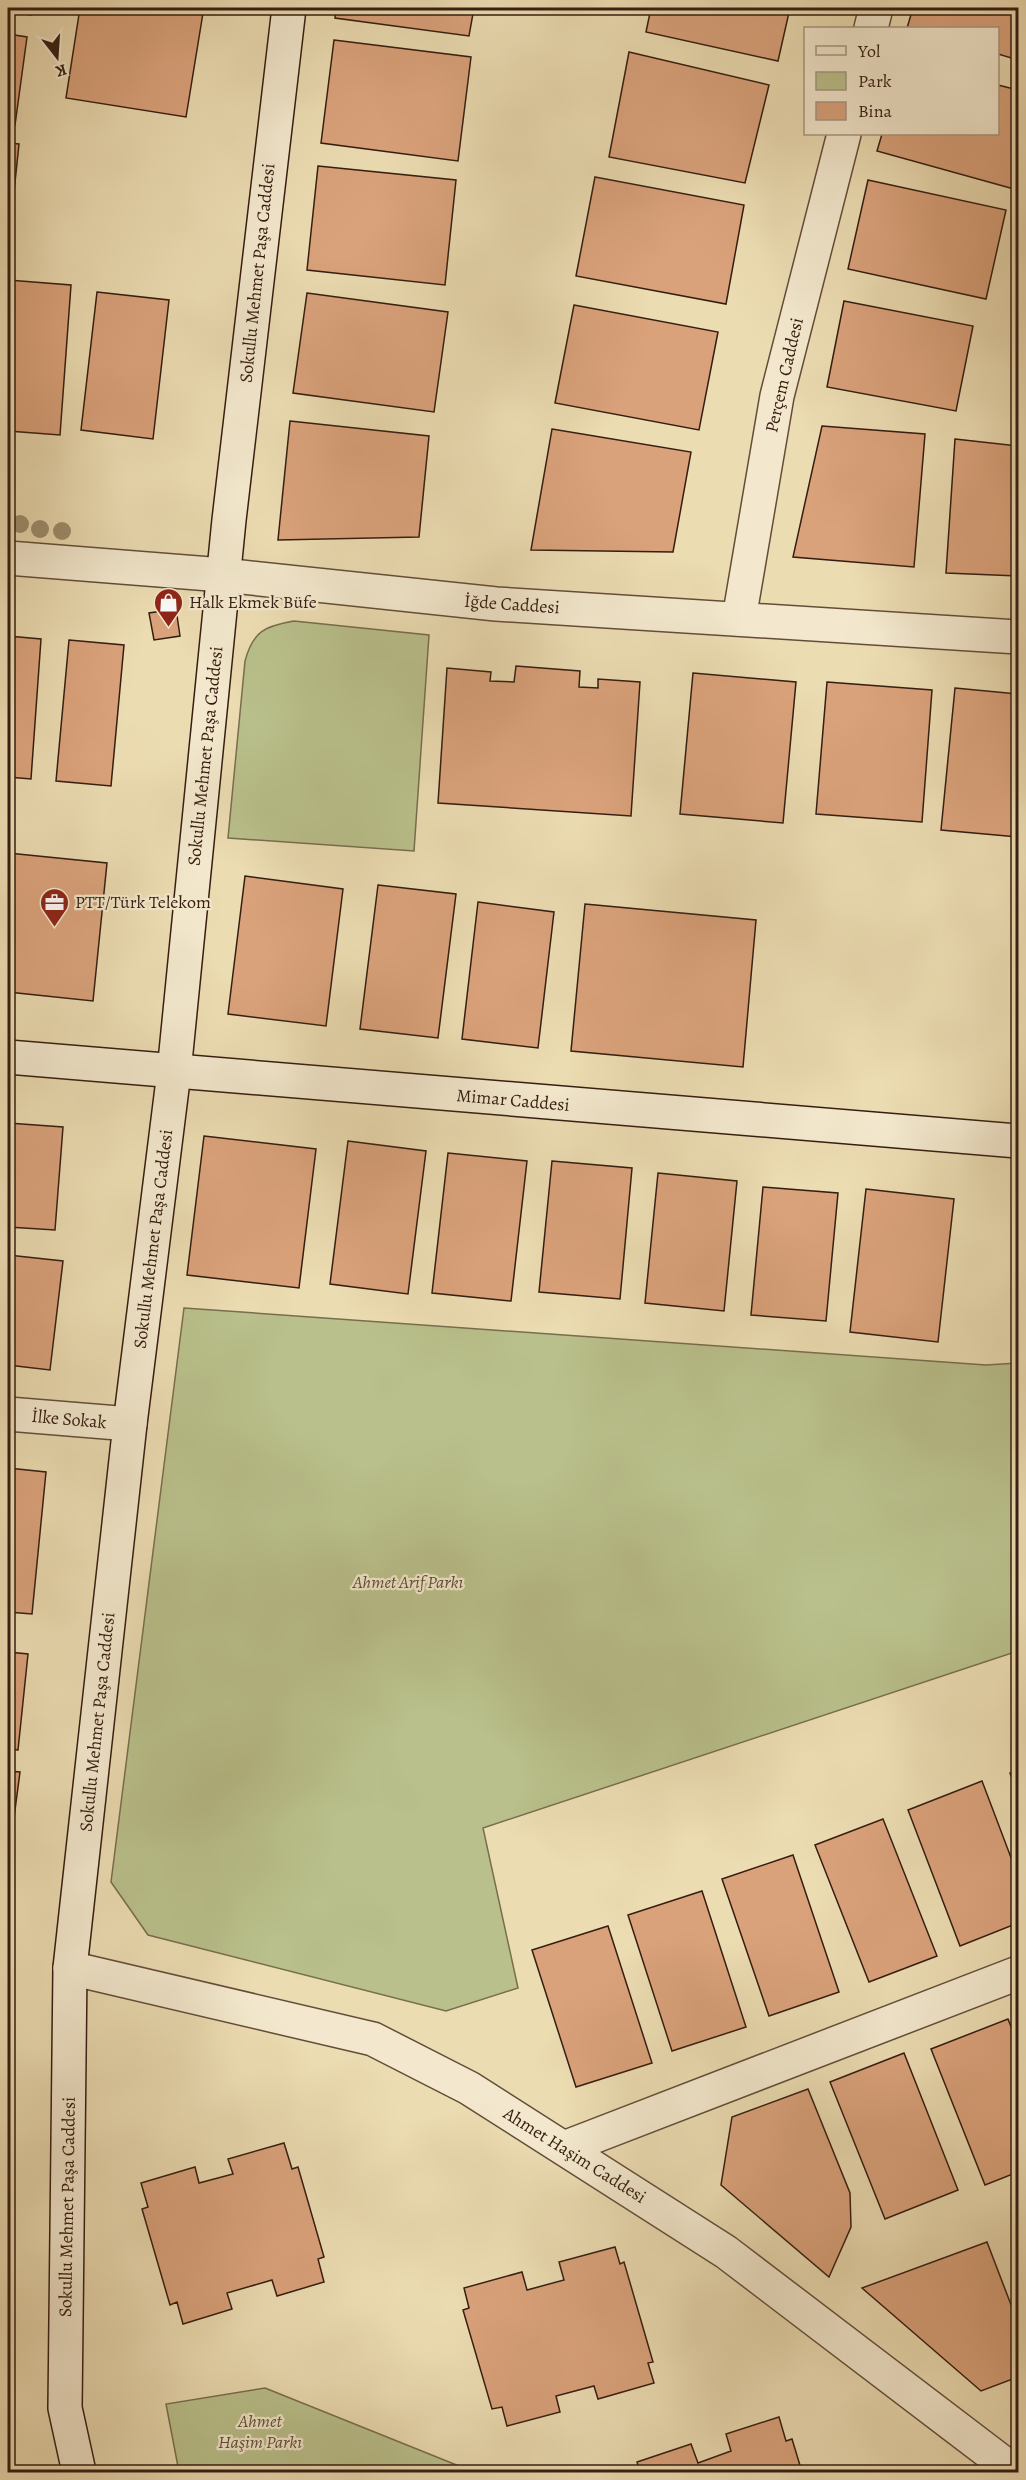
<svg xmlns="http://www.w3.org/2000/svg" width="1026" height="2480" viewBox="0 0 1026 2480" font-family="Alegreya,serif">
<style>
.green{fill:#b9c08b;stroke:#776e4e;stroke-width:1.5}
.building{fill:#daa27b;stroke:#351d11;stroke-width:1.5}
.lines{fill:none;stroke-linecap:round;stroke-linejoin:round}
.street-casing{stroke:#634d39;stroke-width:36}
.secondary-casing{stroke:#351d11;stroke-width:36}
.street{stroke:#f3e8cd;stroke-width:33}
.secondary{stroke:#f3e8cd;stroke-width:33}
.tree{fill:#9d8e6e}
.labels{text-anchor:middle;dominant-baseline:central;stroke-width:4.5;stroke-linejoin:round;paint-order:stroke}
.street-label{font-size:18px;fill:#351d11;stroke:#f3e8cd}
.poi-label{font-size:18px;fill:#351d11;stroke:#f3e8cd;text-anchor:start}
.park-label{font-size:18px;font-style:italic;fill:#5d4e36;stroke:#f3e8cd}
</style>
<rect width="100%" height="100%" fill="#ecdcb2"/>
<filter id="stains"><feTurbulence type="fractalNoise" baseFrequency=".00333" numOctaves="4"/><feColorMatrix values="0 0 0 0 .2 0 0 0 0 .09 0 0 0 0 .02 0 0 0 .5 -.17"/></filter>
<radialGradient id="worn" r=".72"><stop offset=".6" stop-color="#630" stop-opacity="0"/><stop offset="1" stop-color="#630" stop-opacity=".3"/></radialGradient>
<!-- green -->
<g class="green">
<path d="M 294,621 L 429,635 L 414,851 L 228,838 L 245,661 C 253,631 265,626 294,621 Z"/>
<path d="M 184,1308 L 986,1365 L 1018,1363 L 1018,1651 L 483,1828 L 518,1988 L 446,2011 L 148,1935 L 111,1882 Z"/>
<path d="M 265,2388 L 474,2472 L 179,2472 L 166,2404 Z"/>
</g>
<!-- building -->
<g class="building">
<path d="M 8,8 L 32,8 L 31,15 L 8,11 Z"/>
<path d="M 80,8 L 167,8 L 203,13 L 186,117 L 66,98 Z"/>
<path d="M 336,8 L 474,8 L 469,36 L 335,18 Z"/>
<path d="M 651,8 L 790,8 L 778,61 L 646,32 Z"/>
<path d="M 913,8 L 1018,8 L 1018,60 L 998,54 L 998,28 L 907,28 Z"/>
<path d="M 8,34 L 27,37 L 15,125 L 8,124 Z"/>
<path d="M 334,40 L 471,57 L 458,161 L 321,143 Z"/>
<path d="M 629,52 L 769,85 L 745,183 L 609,157 Z"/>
<path d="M 998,85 L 1018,90 L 1018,172 L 1014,189 L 877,151 L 882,134 L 998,134 Z"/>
<path d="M 8,143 L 19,144 L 10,230 L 8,230 Z"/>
<path d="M 318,166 L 456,180 L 445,285 L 307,270 Z"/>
<path d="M 595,177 L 744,205 L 726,304 L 576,276 Z"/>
<path d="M 868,180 L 1006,210 L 986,299 L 848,269 Z"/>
<path d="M 8,280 L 71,285 L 60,435 L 8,431 Z"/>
<path d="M 97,292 L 169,300 L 153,439 L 81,430 Z"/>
<path d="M 307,293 L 448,312 L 434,412 L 293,393 Z"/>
<path d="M 844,301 L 973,326 L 956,411 L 827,387 Z"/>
<path d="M 574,305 L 718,332 L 699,430 L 555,403 Z"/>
<path d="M 290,421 L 429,436 L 419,537 L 278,540 Z"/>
<path d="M 822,426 L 925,434 L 914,567 L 793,557 Z"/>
<path d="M 552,429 L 691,452 L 673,552 L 531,550 Z"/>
<path d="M 955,439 L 1018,446 L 1018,576 L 946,573 Z"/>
<path d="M 176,609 L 180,636 L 154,640 L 149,613 Z"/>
<path d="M 8,636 L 41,639 L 31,779 L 8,777 Z"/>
<path d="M 69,640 L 124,645 L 111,786 L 56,781 Z"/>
<path d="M 516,666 L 580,671 L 579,687 L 598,688 L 598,679 L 640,682 L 631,816 L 438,803 L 447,668 L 491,672 L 490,681 L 514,682 Z"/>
<path d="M 693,673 L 796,682 L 783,823 L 680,814 Z"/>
<path d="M 827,682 L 932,690 L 922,822 L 816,814 Z"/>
<path d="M 955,688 L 1018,694 L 1018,837 L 941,830 Z"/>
<path d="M 8,853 L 107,863 L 93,1001 L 8,992 Z"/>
<path d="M 245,876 L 343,889 L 326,1026 L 228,1014 Z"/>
<path d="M 378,885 L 456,894 L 438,1038 L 360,1029 Z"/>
<path d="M 478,902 L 554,912 L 538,1048 L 462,1039 Z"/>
<path d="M 585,904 L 756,920 L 743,1067 L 571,1051 Z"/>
<path d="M 8,1123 L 63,1127 L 55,1230 L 8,1227 Z"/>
<path d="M 204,1136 L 316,1149 L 299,1288 L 187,1275 Z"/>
<path d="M 348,1141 L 426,1151 L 408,1294 L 330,1284 Z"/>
<path d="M 448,1153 L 527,1161 L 511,1301 L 432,1293 Z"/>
<path d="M 552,1161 L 632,1168 L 620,1299 L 539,1292 Z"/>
<path d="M 658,1173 L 737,1181 L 724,1311 L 645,1303 Z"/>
<path d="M 763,1187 L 838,1193 L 826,1321 L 751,1315 Z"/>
<path d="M 866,1189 L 954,1199 L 938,1342 L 850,1332 Z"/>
<path d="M 8,1255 L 63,1261 L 50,1370 L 8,1365 Z"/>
<path d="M 8,1468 L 46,1472 L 32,1614 L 8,1612 Z"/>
<path d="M 8,1652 L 28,1654 L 18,1750 L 8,1749 Z"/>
<path d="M 1018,1769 L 1018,1794 L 1010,1773 Z"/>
<path d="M 8,1771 L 20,1772 L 8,1863 Z"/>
<path d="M 982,1781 L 1018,1876 L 1018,1923 L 960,1946 L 908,1810 Z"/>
<path d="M 883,1819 L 937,1956 L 869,1982 L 815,1845 Z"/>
<path d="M 793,1855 L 839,1992 L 769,2016 L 722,1879 Z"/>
<path d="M 702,1891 L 746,2027 L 672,2051 L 628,1915 Z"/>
<path d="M 608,1926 L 652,2063 L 576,2087 L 532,1950 Z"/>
<path d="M 1008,2019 L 1018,2044 L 1018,2172 L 985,2185 L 931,2049 Z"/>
<path d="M 904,2053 L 958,2190 L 885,2219 L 830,2082 Z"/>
<path d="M 808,2089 L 850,2193 L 851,2227 L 829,2277 L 721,2185 L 732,2117 Z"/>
<path d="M 284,2143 L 292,2169 L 298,2167 L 324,2257 L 318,2259 L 324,2282 L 277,2296 L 272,2280 L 227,2293 L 232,2309 L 183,2324 L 177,2302 L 170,2305 L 142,2209 L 148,2207 L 141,2183 L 195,2167 L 199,2183 L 233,2174 L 228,2159 Z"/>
<path d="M 987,2242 L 1018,2323 L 1018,2377 L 981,2391 L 862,2288 Z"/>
<path d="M 615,2247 L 620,2264 L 624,2262 L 653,2362 L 648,2363 L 654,2383 L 598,2399 L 594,2386 L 556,2396 L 560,2412 L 507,2426 L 502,2407 L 492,2409 L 463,2310 L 469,2308 L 464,2288 L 522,2272 L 527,2290 L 564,2280 L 559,2262 Z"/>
<path d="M 779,2417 L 786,2441 L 792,2439 L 802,2472 L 640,2472 L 637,2462 L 691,2444 L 698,2463 L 731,2451 L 726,2434 Z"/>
</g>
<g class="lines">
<defs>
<g id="street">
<path d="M 871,28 L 876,8"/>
<path d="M 8,558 L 223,575 L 496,604 L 1018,637"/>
<path d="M 739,619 L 777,396 L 844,134"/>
<path d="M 8,1414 L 130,1424"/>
<path d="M 70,1968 L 373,2039 L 469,2088 L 726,2252 L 1015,2472"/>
<path d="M 564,2148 L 1018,1973"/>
</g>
<g id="secondary">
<path d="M 8,1057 L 1018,1141"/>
<path d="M 79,2472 L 65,2408 L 70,1968 L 130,1424 L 174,1072 L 229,520 L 289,8"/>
</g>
</defs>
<!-- street casing -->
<use href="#street" class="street-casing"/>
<!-- secondary casing -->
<use href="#secondary" class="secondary-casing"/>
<!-- street -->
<use href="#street" class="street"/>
<!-- secondary -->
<use href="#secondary" class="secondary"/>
</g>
<!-- trees -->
<g class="tree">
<circle cx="20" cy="524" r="9"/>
<circle cx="40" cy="529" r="9"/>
<circle cx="62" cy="531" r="9"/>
</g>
<!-- icons -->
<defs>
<symbol id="shop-pin" viewBox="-11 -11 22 30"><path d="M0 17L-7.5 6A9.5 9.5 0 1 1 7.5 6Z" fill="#8f2418" stroke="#f3e8cd"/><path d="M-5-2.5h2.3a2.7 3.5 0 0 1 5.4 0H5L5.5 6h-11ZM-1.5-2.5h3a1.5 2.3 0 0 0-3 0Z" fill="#fff"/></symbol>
<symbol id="office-pin" viewBox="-11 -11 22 30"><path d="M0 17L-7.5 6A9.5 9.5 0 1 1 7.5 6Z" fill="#8f2418" stroke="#f3e8cd"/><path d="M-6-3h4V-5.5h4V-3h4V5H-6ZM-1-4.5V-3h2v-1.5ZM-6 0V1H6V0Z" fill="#fff"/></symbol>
</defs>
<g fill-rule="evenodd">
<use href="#shop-pin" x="152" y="586" width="33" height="45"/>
<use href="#office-pin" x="38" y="886" width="33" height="45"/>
</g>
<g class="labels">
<!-- street labels -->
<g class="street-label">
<text transform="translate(257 273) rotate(-84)">Sokullu Mehmet Paşa Caddesi</text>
<text transform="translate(784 375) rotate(-77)">Perçem Caddesi</text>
<text transform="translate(512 604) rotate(4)">İğde Caddesi</text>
<text transform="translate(205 756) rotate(-84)">Sokullu Mehmet Paşa Caddesi</text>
<text transform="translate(513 1100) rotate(5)">Mimar Caddesi</text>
<text transform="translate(153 1239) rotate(-83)">Sokullu Mehmet Paşa Caddesi</text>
<text transform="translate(69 1419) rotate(5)">İlke Sokak</text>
<text transform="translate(97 1722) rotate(-84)">Sokullu Mehmet Paşa Caddesi</text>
<text transform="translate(575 2155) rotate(32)">Ahmet Haşim Caddesi</text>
<text transform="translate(67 2207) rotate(-89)">Sokullu Mehmet Paşa Caddesi</text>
</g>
<!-- poi labels -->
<g class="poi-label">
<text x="189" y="602">Halk Ekmek Büfe</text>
<text x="75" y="902">PTT/Türk Telekom</text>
</g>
<!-- park labels -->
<g class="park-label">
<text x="408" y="1582">Ahmet Arif Parkı</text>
<text x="260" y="2421">Ahmet<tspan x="260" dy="21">Haşim Parkı</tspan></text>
</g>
</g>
<!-- margin -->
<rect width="1026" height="2480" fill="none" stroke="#ecdcb2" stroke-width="30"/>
<rect x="9" y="9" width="1008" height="2462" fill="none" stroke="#351d11" stroke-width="3"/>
<rect x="15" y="15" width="996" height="2450" fill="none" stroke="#351d11" stroke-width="1.5"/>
<!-- legend -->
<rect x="804" y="27" width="195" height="108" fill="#f3e8cd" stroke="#a79782" stroke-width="1.5"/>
<rect x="816" y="46" width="30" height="9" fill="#f3e8cd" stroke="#a79782" stroke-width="1.5"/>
<text x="858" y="57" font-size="18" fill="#351d11">Yol</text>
<rect x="816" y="72" width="30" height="18" fill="#b9c08b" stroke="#a79782" stroke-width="1.5"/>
<text x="858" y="87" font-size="18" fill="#351d11">Park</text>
<rect x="816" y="102" width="30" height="18" fill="#daa27b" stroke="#a79782" stroke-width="1.5"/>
<text x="858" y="117" font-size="18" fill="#351d11">Bina</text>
<!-- north arrow -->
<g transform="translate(57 57) rotate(163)" stroke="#f3e8cd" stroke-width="4.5" paint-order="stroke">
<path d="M0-4.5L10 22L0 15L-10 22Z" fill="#351d11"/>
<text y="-9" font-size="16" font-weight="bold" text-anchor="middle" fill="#351d11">K</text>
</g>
<rect width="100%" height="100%" filter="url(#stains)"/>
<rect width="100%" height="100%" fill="url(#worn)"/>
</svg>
